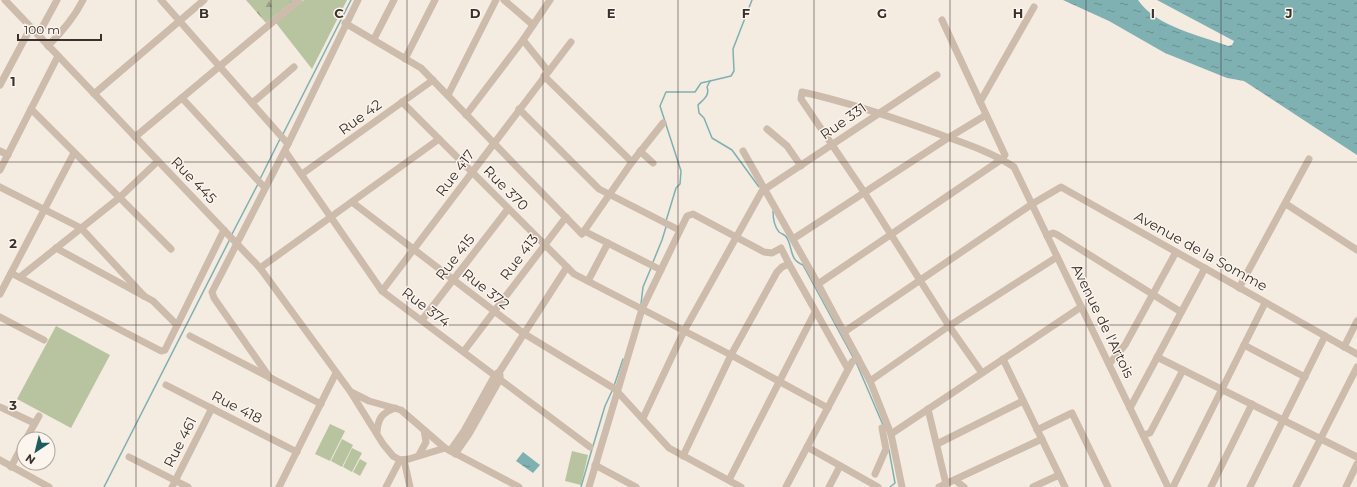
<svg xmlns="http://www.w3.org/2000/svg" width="1357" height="487" viewBox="0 0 1357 487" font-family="Montserrat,sans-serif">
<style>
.forest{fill:url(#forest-firs)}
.green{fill:#b8c4a0}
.water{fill:url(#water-ripples)}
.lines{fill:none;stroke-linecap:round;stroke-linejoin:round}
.stream{stroke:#7fb0b2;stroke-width:1.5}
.minor{stroke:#cdbbac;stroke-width:7}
.grid{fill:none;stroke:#3b302b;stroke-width:1;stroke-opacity:0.55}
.labels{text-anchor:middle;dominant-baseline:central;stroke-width:3;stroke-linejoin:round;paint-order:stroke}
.street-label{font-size:14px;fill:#3b302b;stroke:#fbf5ee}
.grid-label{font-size:13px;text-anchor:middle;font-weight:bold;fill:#3b302b;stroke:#fbf5ee;stroke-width:3;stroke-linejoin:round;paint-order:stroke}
</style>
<defs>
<pattern id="forest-firs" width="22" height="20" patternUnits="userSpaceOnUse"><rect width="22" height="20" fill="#b8c4a0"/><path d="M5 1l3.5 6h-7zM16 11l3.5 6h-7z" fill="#97a083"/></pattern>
<pattern id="water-ripples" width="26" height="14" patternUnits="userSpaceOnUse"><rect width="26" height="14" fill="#7fb0b2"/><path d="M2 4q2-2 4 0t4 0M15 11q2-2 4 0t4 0" fill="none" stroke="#699091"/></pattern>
</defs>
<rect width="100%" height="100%" fill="#f4ebe1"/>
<!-- forest -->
<path class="forest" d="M 246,0 L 294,0 L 266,23 Z"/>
<!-- green -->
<g class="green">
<path d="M 304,0 L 347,0 L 312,69 L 276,23 Z"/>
<path d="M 56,326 L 110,355 L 71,428 L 17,399 Z"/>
<path d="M 330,424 L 345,431 L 330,461 L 315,454 Z"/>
<path d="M 342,439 L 353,445 L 342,467 L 331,461 Z"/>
<path d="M 352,448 L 362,453 L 352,472 L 343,467 Z"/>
<path d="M 572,451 L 588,455 L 581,485 L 565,481 Z"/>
<path d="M 360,459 L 367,463 L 360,476 L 353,472 Z"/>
</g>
<!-- water -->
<g class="water">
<path d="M 1063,0 L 1138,0 C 1156,27 1200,35 1228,46 L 1232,45 L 1234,41 L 1157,0 L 1357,0 L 1357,155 L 1244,81 L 1227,78 L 1165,53 L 1109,21 Z"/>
<path d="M 523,452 L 540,465 L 533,473 L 516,461 Z"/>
</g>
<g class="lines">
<!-- stream -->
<g class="stream">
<path d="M 752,0 L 733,49 L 734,71 L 731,76 L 710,81 L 707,87 C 710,95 704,99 698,105 L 699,113 L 704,118 L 712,138 L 732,150 L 759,187"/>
<path d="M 283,134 L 351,0"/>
<path d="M 260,179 L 280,139"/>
<path d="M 773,211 C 773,218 774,226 779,232 C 783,235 786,234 788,240 C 793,251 790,260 803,265 L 854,359"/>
<path d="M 666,221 L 676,188 L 680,184 L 681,171 L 660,106 L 666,92 L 695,92 L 701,83 L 710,81"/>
<path d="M 231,236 L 258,184"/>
<path d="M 653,262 L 662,240 L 666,227"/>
<path d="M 641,304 L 643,287 L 651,268"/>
<path d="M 856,362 L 883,425"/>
<path d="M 614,386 L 623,359"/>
<path d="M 593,446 L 605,406 L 612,391"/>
<path d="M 889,450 L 895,483 L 890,487"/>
<path d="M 104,487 L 230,239"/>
<path d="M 581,487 L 592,449"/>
</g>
<!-- minor -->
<g class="minor">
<path d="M 5,0 L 260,268 L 350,391 L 383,444 L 393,456 L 400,460 L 409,459 L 445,448"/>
<path d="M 161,0 L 288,144"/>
<path d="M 504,0 L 533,25"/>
<path d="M 345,23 L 421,68 L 582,234 L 632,162 L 663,123"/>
<path d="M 38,35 L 57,0"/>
<path d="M 374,39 L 394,0"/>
<path d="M 523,40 L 548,71"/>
<path d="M 48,46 C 62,32 74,18 83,0"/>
<path d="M 405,59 L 435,0"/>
<path d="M 544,76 L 632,162"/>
<path d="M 0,85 L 31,27"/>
<path d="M 94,94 L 204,0"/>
<path d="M 448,95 L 496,0"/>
<path d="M 182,98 L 265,188"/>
<path d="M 402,102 L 574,274 L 731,355 L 828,408"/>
<path d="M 980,102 L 1034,7"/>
<path d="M 252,103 L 294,67"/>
<path d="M 31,109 L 171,249"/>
<path d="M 519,109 L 599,189 L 679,230"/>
<path d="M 466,115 L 523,40 L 550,0"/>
<path d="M 767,129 L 787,146 L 801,166"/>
<path d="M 135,137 L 299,0"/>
<path d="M 0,151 L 8,155"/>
<path d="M 285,151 L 382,291 L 590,447"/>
<path d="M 640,151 L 653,163"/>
<path d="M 743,151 L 818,284 L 870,381 L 949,326 L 1057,257"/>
<path d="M 0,170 L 58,56"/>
<path d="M 302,174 L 433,80"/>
<path d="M 0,187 L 81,228 L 144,296"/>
<path d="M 352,202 L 523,333 L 615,389 L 669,448 L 741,487"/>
<path d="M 1286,204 L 1357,250"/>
<path d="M 584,231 L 661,270"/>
<path d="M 1047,236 L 1053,233 L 1056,234 L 1181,312"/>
<path d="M 793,239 L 948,138 L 986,115"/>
<path d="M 56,248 L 153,301 L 177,325"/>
<path d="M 260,268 L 439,139"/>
<path d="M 11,273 L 161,351 L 165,350 L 224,230"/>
<path d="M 20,277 L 119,198 L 158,161"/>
<path d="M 588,281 L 608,243"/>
<path d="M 818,284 L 1002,159 L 1005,155 L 942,20"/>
<path d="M 1239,288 L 1309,159"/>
<path d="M 382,291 L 571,42"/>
<path d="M 0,294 L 74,153"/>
<path d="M 0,317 L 44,340"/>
<path d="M 422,320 L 508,209"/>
<path d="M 844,332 L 1032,204 L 1061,187 L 1357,354"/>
<path d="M 190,336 L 321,404"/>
<path d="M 1244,345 L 1305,377"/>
<path d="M 1344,347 L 1357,321"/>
<path d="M 464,351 L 566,217"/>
<path d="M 1157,357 L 1357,457"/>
<path d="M 1003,359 L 1065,487"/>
<path d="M 1109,364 L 1125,345 L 1176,252"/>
<path d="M 982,373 L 949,326 L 864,192 L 801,99 L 802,92 C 848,102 892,117 936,133 C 963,143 990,151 1014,167 L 1168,487"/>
<path d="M 270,378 L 214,298 L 212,292 L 288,144 L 358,0"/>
<path d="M 870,381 L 891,434 L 902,487"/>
<path d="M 166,385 L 297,452"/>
<path d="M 351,392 L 369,401 L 401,410 L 445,448 L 519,487"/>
<path d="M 0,407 L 34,423"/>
<path d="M 1130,408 L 1205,268"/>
<path d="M 928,409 L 946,484"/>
<path d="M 643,418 L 684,331 L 762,191 L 937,75"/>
<path d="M 1037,430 L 1072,413 L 1108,487"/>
<path d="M 377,432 C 378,418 382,413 395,408"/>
<path d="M 891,434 L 1081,307"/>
<path d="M 1143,435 L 1150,433 L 1183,370"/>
<path d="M 26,439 L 39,416"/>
<path d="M 937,444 L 1023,401"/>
<path d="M 807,447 L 878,487"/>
<path d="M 450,451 L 464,431 L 495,375 L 500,371 L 567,267"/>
<path d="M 455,454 L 469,434 L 500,379 L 500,375"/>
<path d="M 419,455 L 426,442 L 424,430"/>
<path d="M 683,456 L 731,355 L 777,272 L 782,267 L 789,264 L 848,369"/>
<path d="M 129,457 L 188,487"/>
<path d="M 0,460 L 49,487"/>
<path d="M 404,460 L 410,487"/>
<path d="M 595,465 L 636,487"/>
<path d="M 11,467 L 24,442"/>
<path d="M 875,474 L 886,449 L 882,428"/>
<path d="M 729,480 L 815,312"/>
<path d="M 955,480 L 964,487"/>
<path d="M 172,487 L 212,408"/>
<path d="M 279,487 L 336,373"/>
<path d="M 386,487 L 400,460"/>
<path d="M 589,487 L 642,309 L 687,216 L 693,214 L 764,252 L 772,253 L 781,248 L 789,264"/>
<path d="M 786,487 L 852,362 L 858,358"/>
<path d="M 829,487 L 840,466"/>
<path d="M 939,487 L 1042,439"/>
<path d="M 1033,487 L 1059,475"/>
<path d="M 1173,487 L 1265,303"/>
<path d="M 1211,487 L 1252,404"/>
<path d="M 1250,487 L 1325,336"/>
<path d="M 1296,487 L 1357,367"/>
<path d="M 1346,487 L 1357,464"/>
</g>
</g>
<!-- grid -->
<path class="grid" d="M 136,0 L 136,487M 271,0 L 271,487M 407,0 L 407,487M 543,0 L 543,487M 678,0 L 678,487M 814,0 L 814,487M 950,0 L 950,487M 1086,0 L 1086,487M 1221,0 L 1221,487M 0,162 L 1357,162M 0,325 L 1357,325"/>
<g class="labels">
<!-- street labels -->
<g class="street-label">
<text transform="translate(360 117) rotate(-36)">Rue 42</text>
<text transform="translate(843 121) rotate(-35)">Rue 331</text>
<text transform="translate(455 173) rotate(-53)">Rue 417</text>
<text transform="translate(194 180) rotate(46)">Rue 445</text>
<text transform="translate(506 188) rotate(45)">Rue 370</text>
<text transform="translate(1201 251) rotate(29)">Avenue de la Somme</text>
<text transform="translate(455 257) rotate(-52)">Rue 415</text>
<text transform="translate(519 257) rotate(-53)">Rue 413</text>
<text transform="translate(486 289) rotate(38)">Rue 372</text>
<text transform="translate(426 307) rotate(37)">Rue 374</text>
<text transform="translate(1103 321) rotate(64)">Avenue de l'Artois</text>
<text transform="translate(237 407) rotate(27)">Rue 418</text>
<text transform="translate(180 442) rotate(-63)">Rue 461</text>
</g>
</g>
<g class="grid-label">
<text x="204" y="18">B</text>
<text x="339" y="18">C</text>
<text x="475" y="18">D</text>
<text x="611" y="18">E</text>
<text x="746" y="18">F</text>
<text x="882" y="18">G</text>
<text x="1018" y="18">H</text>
<text x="1153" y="18">I</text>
<text x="1289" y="18">J</text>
<text x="13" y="86">1</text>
<text x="13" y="248">2</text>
<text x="13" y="410">3</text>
</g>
<!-- north arrow -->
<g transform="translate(36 451) rotate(215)"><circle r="19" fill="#fbf5ee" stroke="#aea6a0"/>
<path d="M0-3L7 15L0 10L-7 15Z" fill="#1f5a5e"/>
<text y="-6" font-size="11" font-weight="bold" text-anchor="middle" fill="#3b302b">N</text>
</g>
<!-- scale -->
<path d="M18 34v6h83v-6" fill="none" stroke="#3b302b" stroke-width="2"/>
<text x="24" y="34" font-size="12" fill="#3b302b" stroke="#fbf5ee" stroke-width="3" paint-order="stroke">100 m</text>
</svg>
